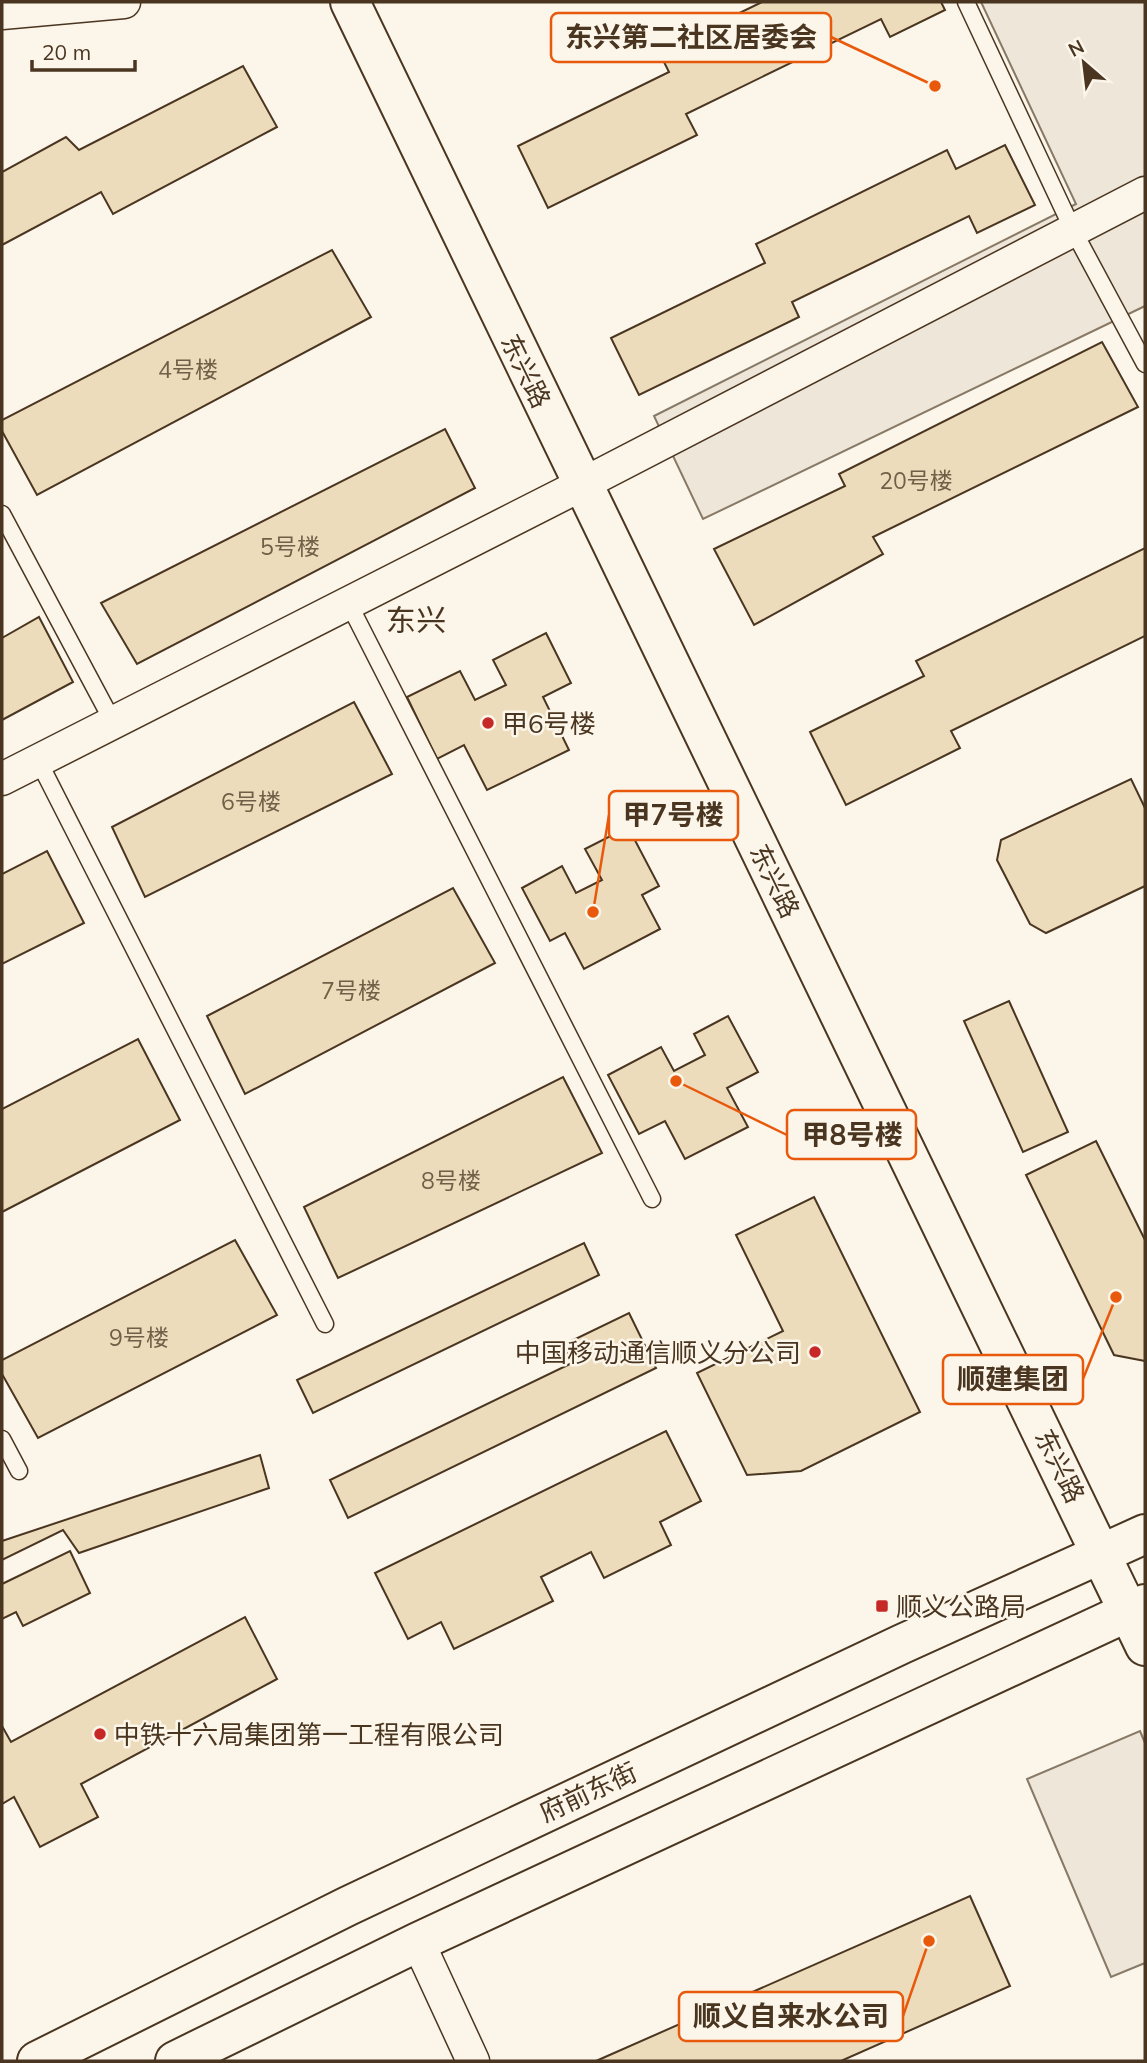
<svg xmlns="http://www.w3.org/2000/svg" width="1147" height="2063" viewBox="0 0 1147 2063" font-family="Mulish,'Noto Sans SC',sans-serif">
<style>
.green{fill:#ede6d9;stroke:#887966;stroke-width:2}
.building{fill:#ecdcbc;stroke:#4a3520;stroke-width:2}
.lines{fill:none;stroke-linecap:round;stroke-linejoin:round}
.lane-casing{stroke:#4a3520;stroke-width:19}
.street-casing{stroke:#4a3520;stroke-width:35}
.secondary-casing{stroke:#4a3520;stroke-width:42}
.primary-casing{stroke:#4a3520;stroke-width:42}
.lane{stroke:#fbf6e9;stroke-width:16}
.street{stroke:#fbf6e9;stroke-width:32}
.secondary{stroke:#fbf6e9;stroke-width:38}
.primary{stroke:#fbf6e9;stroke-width:38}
.poi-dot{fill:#c62828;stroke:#fbf6e9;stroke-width:2.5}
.labels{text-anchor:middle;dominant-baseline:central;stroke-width:5;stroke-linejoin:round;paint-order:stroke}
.number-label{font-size:23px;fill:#725f47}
.street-label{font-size:26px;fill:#4a3520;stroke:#fbf6e9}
.poi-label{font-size:26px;fill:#4a3520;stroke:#fbf6e9;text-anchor:start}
.quarter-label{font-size:30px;fill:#4a3520;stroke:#fbf6e9}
.leader{fill:none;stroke:#e8590c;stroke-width:2.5}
.callout-dot{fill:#e8590c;stroke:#fbf6e9;stroke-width:2.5}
.callout{fill:#fbf6e9;stroke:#e8590c;stroke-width:2.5}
.callout-label{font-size:28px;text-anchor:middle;font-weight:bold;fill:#4a3520}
</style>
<rect width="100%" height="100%" fill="#fbf6e9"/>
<!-- green -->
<g class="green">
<path d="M 981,2 L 1145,2 L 1145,306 L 703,519 L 654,416 L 1076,204 Z"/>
<path d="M 1140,1731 L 1145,1743 L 1145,1963 L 1111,1977 L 1027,1779 Z"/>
</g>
<!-- building -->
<g class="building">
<path d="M 762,2 L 941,2 L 945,10 L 890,37 L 881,19 L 686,114 L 697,135 L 548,208 L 518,146 L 669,72 L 659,52 Z"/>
<path d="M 243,66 L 277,127 L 113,214 L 101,192 L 2,245 L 2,172 L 66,137 L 79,150 Z"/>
<path d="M 1005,145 L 1035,205 L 977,233 L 969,216 L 792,302 L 799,317 L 639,395 L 611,338 L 765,263 L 756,244 L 947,150 L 956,169 Z"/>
<path d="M 332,250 L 371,317 L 37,495 L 2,431 L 2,420 Z"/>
<path d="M 1102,342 L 1138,407 L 873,537 L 883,554 L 754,625 L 714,549 L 845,486 L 839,474 Z"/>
<path d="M 445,429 L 475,488 L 137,664 L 101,603 Z"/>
<path d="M 1145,548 L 1145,636 L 951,731 L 960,748 L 846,805 L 810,732 L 924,676 L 916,661 Z"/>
<path d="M 39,617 L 73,682 L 2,720 L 2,638 Z"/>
<path d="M 546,633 L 571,683 L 543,697 L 569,750 L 487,790 L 464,745 L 437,759 L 407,697 L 460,671 L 475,700 L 506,685 L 493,660 Z"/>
<path d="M 354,702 L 392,774 L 145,897 L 112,827 Z"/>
<path d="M 1131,779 L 1145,808 L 1145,886 L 1046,933 L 1030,924 L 997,860 L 1001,840 Z"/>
<path d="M 628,827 L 659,886 L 642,895 L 660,929 L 584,969 L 565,933 L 550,941 L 522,888 L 562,866 L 576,893 L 602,880 L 585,849 Z"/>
<path d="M 47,851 L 84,923 L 2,964 L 2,874 Z"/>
<path d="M 453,888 L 495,963 L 245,1094 L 207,1016 Z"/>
<path d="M 1009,1001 L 1068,1132 L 1023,1152 L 964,1021 Z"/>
<path d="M 728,1016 L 758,1072 L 727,1088 L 748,1127 L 685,1159 L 665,1121 L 639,1134 L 608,1075 L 661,1047 L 674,1071 L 705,1055 L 694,1034 Z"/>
<path d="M 138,1039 L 180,1120 L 2,1212 L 2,1109 Z"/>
<path d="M 563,1077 L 602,1153 L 338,1278 L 304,1207 Z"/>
<path d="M 1096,1141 L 1145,1240 L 1145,1361 L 1114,1355 L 1026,1175 Z"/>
<path d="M 814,1197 L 920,1412 L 801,1471 L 747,1475 L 697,1373 L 783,1331 L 736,1235 Z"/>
<path d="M 235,1240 L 277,1315 L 38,1438 L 2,1374 L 2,1360 Z"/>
<path d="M 584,1243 L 599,1275 L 313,1413 L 297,1380 Z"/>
<path d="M 629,1313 L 656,1368 L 348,1518 L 330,1480 L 572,1363 L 563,1345 Z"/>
<path d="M 666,1431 L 701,1501 L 660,1522 L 671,1545 L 604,1578 L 591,1552 L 541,1577 L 553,1601 L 454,1649 L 441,1622 L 408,1639 L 375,1573 Z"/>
<path d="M 260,1455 L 269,1488 L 79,1553 L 63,1530 L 2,1560 L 2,1541 Z"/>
<path d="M 70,1551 L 90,1593 L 23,1626 L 16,1612 L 2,1619 L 2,1584 Z"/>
<path d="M 245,1617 L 277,1679 L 81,1784 L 98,1817 L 40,1847 L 14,1797 L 2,1804 L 2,1726 L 11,1742 Z"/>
<path d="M 970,1896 L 1010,1986 L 841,2061 L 596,2061 Z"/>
</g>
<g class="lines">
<defs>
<g id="lane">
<path d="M 966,2 L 1073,230 L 1145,364"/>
<path d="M 2,514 L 113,722"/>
<path d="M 348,602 L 652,1199"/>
<path d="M 38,760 L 325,1324"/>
<path d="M 2,1439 L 19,1471"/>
</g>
<g id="street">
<path d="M 2,13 L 124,2"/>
<path d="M 2,779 L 581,485 L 1145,193"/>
<path d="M 418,1942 L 473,2061"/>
</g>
<path id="secondary" d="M 350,2 L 1145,1646"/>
<g id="primary">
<path d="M 37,2061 L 348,1906 L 902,1644 L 1145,1534"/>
<path d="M 175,2061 L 418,1942 L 1145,1604"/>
</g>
</defs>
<!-- lane casing -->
<use href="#lane" class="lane-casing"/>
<!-- street casing -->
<use href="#street" class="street-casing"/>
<!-- secondary casing -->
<use href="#secondary" class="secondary-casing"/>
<!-- primary casing -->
<use href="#primary" class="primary-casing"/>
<!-- lane -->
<use href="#lane" class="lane"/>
<!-- street -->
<use href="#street" class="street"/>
<!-- secondary -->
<use href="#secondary" class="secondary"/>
<!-- primary -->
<use href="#primary" class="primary"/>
</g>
<!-- markers -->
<g class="poi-dot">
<circle cx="488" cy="723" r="7"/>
<circle cx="815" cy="1352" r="7"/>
<rect x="875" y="1599" width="14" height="14" rx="3.5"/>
<circle cx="100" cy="1734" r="7"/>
</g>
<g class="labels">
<!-- number labels -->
<g class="number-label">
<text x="188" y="369">4号楼</text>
<text x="916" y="480">20号楼</text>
<text x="290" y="546">5号楼</text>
<text x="251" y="801">6号楼</text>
<text x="351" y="990">7号楼</text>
<text x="451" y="1180">8号楼</text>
<text x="139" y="1337">9号楼</text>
</g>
<!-- street labels -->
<g class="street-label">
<text transform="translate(526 371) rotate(64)">东兴路</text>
<text transform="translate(775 881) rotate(64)">东兴路</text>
<text transform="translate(1060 1466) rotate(64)">东兴路</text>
<text transform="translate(588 1792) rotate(-25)">府前东街</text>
</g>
<!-- poi labels -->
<g class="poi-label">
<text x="502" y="723">甲6号楼</text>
<text x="801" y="1352" text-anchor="end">中国移动通信顺义分公司</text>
<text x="896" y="1606">顺义公路局</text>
<text x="114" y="1734">中铁十六局集团第一工程有限公司</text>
</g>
<!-- quarter labels -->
<g class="quarter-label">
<text x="416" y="620">东兴</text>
</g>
</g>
<!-- callouts -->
<path class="leader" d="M935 86L831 37M593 912L609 815M676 1081L787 1135M1116 1297L1083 1379M929 1941L903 2016"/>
<g class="callout-dot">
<circle cx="935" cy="86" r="7"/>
<circle cx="593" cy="912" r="7"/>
<circle cx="676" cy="1081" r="7"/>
<circle cx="1116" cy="1297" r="7"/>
<circle cx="929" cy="1941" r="7"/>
</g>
<g class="callout">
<rect x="551" y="13" width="280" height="49" rx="7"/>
<rect x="609" y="791" width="129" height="49" rx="7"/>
<rect x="787" y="1110" width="129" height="49" rx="7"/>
<rect x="943" y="1355" width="140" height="49" rx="7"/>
<rect x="679" y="1992" width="224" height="49" rx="7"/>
</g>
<g class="callout-label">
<text x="691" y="47">东兴第二社区居委会</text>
<text x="673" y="825">甲7号楼</text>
<text x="852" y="1145">甲8号楼</text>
<text x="1013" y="1389">顺建集团</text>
<text x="791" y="2026">顺义自来水公司</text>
</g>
<!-- border -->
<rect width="1147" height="2063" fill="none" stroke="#4a3520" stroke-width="7"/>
<!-- north arrow -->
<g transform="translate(1084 63) rotate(332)" stroke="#fbf6e9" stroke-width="5" paint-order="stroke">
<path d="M0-5L12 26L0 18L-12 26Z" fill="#4a3520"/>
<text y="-10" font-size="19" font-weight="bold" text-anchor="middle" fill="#4a3520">N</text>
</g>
<!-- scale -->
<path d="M32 60v10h103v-10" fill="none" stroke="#4a3520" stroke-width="3.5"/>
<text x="42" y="60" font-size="21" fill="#4a3520" stroke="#fbf6e9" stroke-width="5" paint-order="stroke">20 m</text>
</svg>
